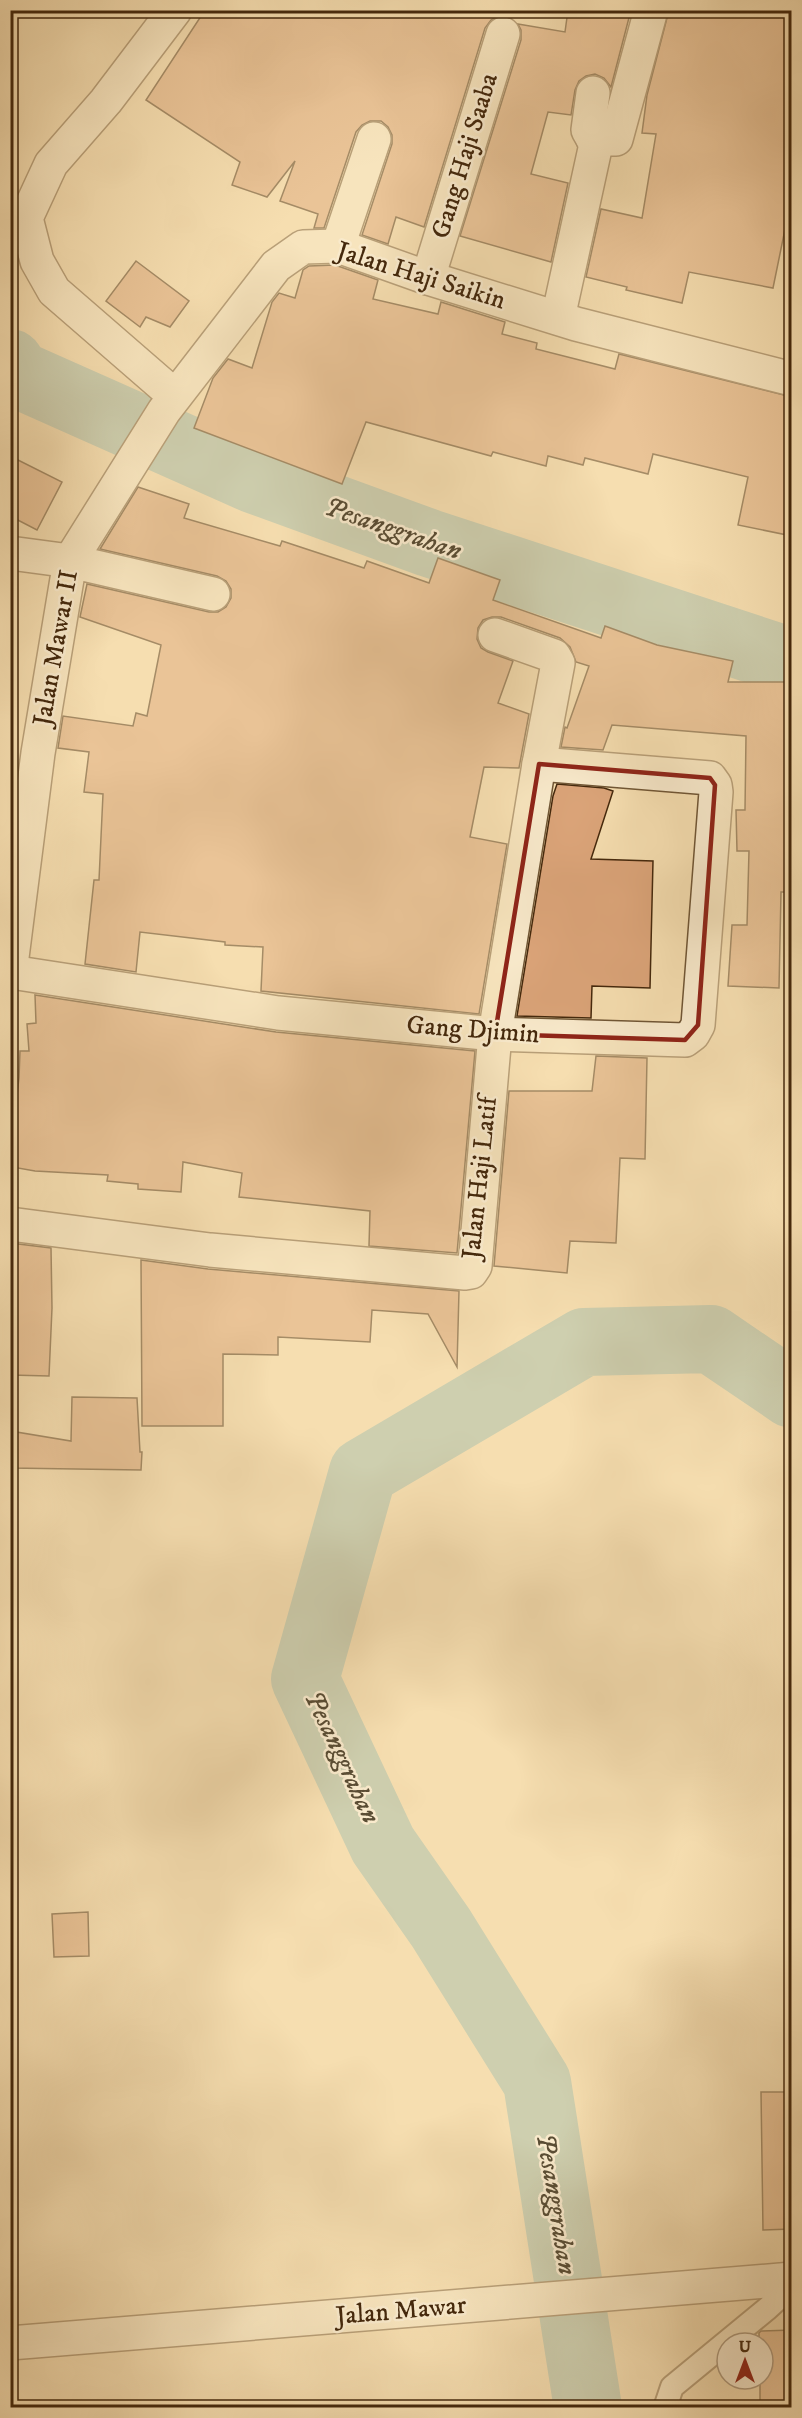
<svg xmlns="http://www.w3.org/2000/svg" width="802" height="2418" viewBox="0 0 802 2418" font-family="'IM FELL DW Pica',serif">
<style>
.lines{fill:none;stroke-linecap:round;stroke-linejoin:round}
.river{stroke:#9dbcad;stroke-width:68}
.building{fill:#dba479;stroke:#44280c;stroke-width:1.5}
.service-casing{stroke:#705635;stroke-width:26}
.minor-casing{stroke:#705635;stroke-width:36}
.tertiary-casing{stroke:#705635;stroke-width:36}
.service{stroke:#f9eacc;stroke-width:22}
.minor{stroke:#f9eacc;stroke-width:33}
.tertiary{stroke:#f9eacc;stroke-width:33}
.marked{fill:none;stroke:#8f2418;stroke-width:4.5;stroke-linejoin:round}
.labels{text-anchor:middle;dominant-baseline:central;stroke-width:5;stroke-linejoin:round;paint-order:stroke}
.street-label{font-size:26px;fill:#44280c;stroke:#f9eacc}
.water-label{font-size:27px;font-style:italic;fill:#5a4d34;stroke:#f9eacc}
</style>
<rect width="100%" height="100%" fill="#f6deb0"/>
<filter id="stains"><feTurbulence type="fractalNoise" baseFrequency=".00333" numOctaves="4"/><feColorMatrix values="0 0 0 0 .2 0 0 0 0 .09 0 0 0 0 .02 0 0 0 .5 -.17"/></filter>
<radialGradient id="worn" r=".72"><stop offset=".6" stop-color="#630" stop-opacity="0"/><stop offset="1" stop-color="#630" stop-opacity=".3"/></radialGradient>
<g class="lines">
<!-- river -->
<g class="river">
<path d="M 10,363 L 17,374 L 253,479 L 429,543 L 792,662"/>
<path d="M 588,2408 L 537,2082 L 441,1928 L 383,1845 L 305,1679 L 363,1472 L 584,1342 L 711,1339 L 792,1394"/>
</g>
</g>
<!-- building -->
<g class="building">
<path d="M 205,10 L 508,10 L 507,16 L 498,16 L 491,20 L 485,28 L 424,227 L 396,217 L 388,244 L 362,235 L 392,144 L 392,135 L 388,127 L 381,121 L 370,121 L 362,125 L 356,132 L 324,228 L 314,228 L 318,214 L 280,201 L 295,161 L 267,197 L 232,185 L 240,162 L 146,100 Z"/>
<path d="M 568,10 L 631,10 L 611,87 L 604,78 L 595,74 L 586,76 L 579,81 L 575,90 L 571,115 L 548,112 L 531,174 L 568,183 L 551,262 L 460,236 L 521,40 L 521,30 L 518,24 L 565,32 Z"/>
<path d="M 669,10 L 792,10 L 792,195 L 773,288 L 689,272 L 682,303 L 626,290 L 627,287 L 586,277 L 601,209 L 642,218 L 656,134 L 642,133 L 647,95 Z"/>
<path d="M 136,261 L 189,301 L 170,327 L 146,317 L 140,327 L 106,301 Z"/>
<path d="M 335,265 L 378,280 L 373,299 L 438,314 L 441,302 L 505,322 L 502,334 L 537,343 L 536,349 L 615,369 L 619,354 L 792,397 L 792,536 L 738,525 L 748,477 L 653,454 L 648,474 L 585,458 L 583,465 L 548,456 L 546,466 L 493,452 L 491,456 L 366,422 L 342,484 L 194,428 L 213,378 L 228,359 L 252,368 L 272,302 L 279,293 L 295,298 L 303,270 L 309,266 Z"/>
<path d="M 10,456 L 62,482 L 37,530 L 10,516 Z"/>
<path d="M 138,487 L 189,504 L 184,518 L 280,546 L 282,541 L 364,568 L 367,561 L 429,583 L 438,558 L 500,580 L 493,600 L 601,638 L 605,626 L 657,645 L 733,661 L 728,682 L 792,682 L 792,892 L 781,892 L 779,988 L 728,986 L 732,925 L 747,925 L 749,851 L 737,851 L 736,810 L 745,810 L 746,736 L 612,725 L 603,750 L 561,747 L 565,727 L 567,728 L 589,666 L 576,662 L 570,647 L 560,638 L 501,617 L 492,617 L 483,620 L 478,628 L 477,639 L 481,648 L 488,652 L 513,661 L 498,703 L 529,714 L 519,768 L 484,767 L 470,837 L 507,844 L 479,1014 L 261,991 L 263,947 L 225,945 L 225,942 L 140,932 L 136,972 L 85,964 L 94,880 L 99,880 L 103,794 L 84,792 L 89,752 L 58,748 L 63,716 L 133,726 L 136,713 L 147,716 L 161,645 L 80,617 L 87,584 L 209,612 L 218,612 L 226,607 L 231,598 L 231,589 L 226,581 L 217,576 L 100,549 Z"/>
<path d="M 557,784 L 604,788 L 613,791 L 591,859 L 653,861 L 650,988 L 592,986 L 591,1018 L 517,1016 L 553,796 Z"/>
<path d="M 35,995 L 276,1032 L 475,1051 L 457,1253 L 369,1246 L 370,1211 L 239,1197 L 242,1173 L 183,1162 L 181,1192 L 138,1189 L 138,1184 L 107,1181 L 108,1175 L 35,1171 L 12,1167 L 17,1136 L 12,1136 L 19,1078 L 20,1051 L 29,1051 L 27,1024 L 36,1023 Z"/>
<path d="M 596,1056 L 647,1058 L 645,1159 L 620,1158 L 616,1243 L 570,1241 L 567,1273 L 494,1266 L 509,1091 L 592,1091 Z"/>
<path d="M 10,1243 L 51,1248 L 52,1308 L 49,1376 L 10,1375 Z"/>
<path d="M 141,1260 L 208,1269 L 459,1291 L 457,1367 L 428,1314 L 372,1310 L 370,1342 L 278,1337 L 278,1355 L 223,1354 L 223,1426 L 142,1426 Z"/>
<path d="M 72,1397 L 137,1398 L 140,1452 L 142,1452 L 141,1470 L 10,1468 L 10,1431 L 71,1441 Z"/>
<path d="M 88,1912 L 89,1956 L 54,1957 L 52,1914 Z"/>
<path d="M 761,2092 L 792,2092 L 792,2229 L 763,2230 Z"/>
<path d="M 792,2330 L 792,2408 L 760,2408 L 760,2379 L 763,2379 L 763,2343 L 759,2343 L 759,2333 L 761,2331 Z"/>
</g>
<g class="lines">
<defs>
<path id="service" d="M 665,2408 L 672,2387 L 768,2308 L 792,2286"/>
<g id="minor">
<path d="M 593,139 L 616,139 L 651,10"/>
<path d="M 338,246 L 374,139"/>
<path d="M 428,278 L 503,34"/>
<path d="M 558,318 L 596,144 L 588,130 L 593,93"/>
<path d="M 175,396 L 54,291 L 37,261 L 26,218 L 51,164 L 106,101 L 175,10"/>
<path d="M 11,972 L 278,1013 L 495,1034 L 685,1040 L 693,1034 L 698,1025 L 716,792 L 715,785 L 710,778 L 539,764"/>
<path d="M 10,973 L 38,753 L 70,561 L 213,594"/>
<path d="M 10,1224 L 210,1250 L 465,1273 L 471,1272 L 475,1266 L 495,1034 L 539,764 L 558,663 L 554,656 L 495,635"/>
<path d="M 10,2343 L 792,2279"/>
</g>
<path id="tertiary" d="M 10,553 L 70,561 L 164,411 L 276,266 L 303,247 L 338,246 L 428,278 L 576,324 L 792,379"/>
</defs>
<!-- service casing -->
<use href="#service" class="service-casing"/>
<!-- minor casing -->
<use href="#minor" class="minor-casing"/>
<!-- tertiary casing -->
<use href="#tertiary" class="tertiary-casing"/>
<!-- service -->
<use href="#service" class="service"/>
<!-- minor -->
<use href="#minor" class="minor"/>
<!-- tertiary -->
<use href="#tertiary" class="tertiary"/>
</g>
<!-- marked area -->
<path d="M0 0H802V2418H0ZM 539,764 L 710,778 L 715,785 L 698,1025 L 685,1040 L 495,1034 Z" fill="#f6deb0" fill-opacity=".55" fill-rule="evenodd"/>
<path class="marked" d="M 539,764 L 710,778 L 715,785 L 698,1025 L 685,1040 L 495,1034 Z"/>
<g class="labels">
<!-- street labels -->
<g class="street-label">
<text transform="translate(465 156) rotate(-73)">Gang Haji Saaba</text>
<text transform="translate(421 276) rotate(17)">Jalan Haji Saikin</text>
<text transform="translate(56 648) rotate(-80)">Jalan Mawar II</text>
<text transform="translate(473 1030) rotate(4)">Gang Djimin</text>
<text transform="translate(480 1178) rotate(-84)">Jalan Haji Latif</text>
<text transform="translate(401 2311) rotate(-5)">Jalan Mawar</text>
</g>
<!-- water labels -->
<g class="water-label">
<text transform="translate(393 529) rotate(19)">Pesanggrahan</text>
<text transform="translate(342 1757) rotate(65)">Pesanggrahan</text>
<text transform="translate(556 2204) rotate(81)">Pesanggrahan</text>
</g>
</g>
<!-- margin -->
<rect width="802" height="2418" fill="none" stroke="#f6deb0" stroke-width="36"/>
<rect x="12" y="12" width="778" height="2394" fill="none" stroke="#44280c" stroke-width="3"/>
<rect x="18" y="18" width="766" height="2382" fill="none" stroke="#44280c" stroke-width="1.5"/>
<!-- north arrow -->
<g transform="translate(745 2361)"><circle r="28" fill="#f9eacc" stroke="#b19c7f" stroke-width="1.5"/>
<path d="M0-4.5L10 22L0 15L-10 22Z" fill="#8f2418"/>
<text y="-9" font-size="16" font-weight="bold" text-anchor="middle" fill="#44280c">U</text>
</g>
<rect width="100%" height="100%" filter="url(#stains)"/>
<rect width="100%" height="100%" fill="url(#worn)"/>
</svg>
